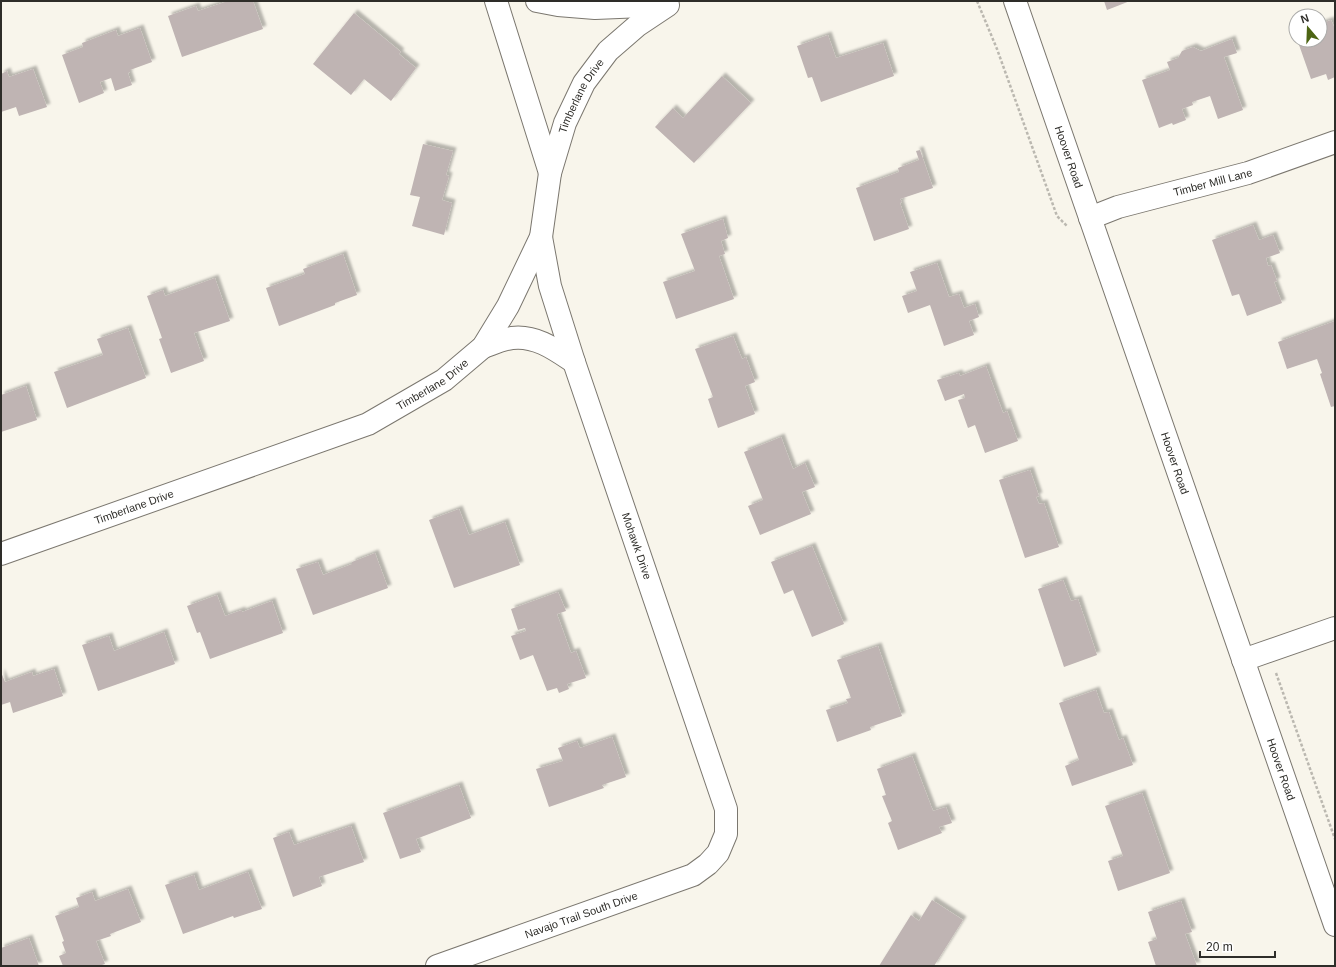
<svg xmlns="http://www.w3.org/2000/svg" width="1336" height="967" viewBox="0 0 1336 967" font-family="Helvetica,sans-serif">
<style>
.building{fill:#bfb4b3;filter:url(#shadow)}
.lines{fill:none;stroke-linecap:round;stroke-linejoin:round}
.minor-casing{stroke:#7b776f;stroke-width:24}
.path{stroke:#bbb8b0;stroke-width:2.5;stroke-dasharray:3 2;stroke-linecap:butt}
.minor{stroke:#fff;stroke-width:22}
.labels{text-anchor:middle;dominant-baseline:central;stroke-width:4;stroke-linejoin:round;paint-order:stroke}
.street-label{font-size:11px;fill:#2e2d29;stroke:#fff}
</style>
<defs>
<filter id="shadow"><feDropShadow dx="3.5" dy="-3.5" stdDeviation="1" flood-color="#0004"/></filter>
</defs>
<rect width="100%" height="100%" fill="#f8f5eb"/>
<!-- building -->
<g class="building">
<path d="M 228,1 L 253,1 L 263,29 L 182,57 L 168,16 L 196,6 L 198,11 Z"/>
<path d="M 1104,1 L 1130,1 L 1107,10 Z"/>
<path d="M 354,13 L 401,52 L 399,54 L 416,68 L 391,101 L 364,79 L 351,95 L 313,64 Z"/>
<path d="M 1331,20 L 1335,29 L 1335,77 L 1328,80 L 1326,74 L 1311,79 L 1298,42 L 1305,40 L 1320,40 L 1320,24 Z"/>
<path d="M 140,28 L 152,62 L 130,70 L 130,72 L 128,73 L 132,85 L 115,91 L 111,78 L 100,82 L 104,93 L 79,103 L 62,55 L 83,47 L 82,43 L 116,30 L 118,36 Z"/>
<path d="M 828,35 L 836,58 L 883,43 L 894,76 L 821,102 L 812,77 L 808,78 L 797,46 Z"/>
<path d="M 1232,39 L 1237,53 L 1224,57 L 1243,110 L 1218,119 L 1210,96 L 1192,102 L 1193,105 L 1182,109 L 1186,120 L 1173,125 L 1172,123 L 1159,128 L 1142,80 L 1170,70 L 1167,62 L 1178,58 L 1182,51 L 1193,47 L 1201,51 Z"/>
<path d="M 33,69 L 47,107 L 19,116 L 16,107 L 1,112 L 1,74 L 7,71 L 9,77 Z"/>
<path d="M 722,76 L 751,103 L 694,163 L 655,127 L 673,108 L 683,118 Z"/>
<path d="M 423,144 L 453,151 L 446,175 L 449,176 L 442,200 L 452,203 L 444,235 L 412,226 L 420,197 L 410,195 Z"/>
<path d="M 920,150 L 933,188 L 900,199 L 902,202 L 900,203 L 909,229 L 874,241 L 856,188 L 899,172 L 898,168 L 919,160 L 916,151 Z"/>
<path d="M 723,219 L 728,238 L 721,241 L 725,254 L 719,256 L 734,299 L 676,319 L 663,282 L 695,271 L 681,234 Z"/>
<path d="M 1253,225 L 1259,240 L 1273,235 L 1280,253 L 1266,258 L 1268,266 L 1271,265 L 1277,281 L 1274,282 L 1282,303 L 1247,316 L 1239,294 L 1232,296 L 1212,240 Z"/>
<path d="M 343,254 L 357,295 L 335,303 L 335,305 L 279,326 L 266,288 L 305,274 L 303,269 Z"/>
<path d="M 937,263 L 949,297 L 959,294 L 964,308 L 975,304 L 979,317 L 969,321 L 974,335 L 944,346 L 930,305 L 908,313 L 902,296 L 917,291 L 910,272 Z"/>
<path d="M 215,278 L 230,321 L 194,333 L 204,361 L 171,373 L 159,339 L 162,338 L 147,296 L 163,290 L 165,296 Z"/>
<path d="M 1335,321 L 1335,406 L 1331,407 L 1320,374 L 1322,373 L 1317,359 L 1287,369 L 1278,342 Z"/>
<path d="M 128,328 L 146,378 L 67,408 L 54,372 L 103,355 L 97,339 Z"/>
<path d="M 733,336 L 742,359 L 746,357 L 755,382 L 745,386 L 755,414 L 718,428 L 708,399 L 713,397 L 695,349 Z"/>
<path d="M 986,366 L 1003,413 L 1007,411 L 1018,441 L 985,453 L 975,425 L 968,428 L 958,400 L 965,398 L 964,394 L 945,401 L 937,380 L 959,373 L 960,376 Z"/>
<path d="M 26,386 L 37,420 L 1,432 L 1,395 Z"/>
<path d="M 781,437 L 793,469 L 805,463 L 815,487 L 802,492 L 811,514 L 760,535 L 748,506 L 763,500 L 744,452 Z"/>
<path d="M 1030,470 L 1039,496 L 1036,497 L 1039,504 L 1044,503 L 1059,547 L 1025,558 L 999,480 Z"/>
<path d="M 459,509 L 469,535 L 505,522 L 520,565 L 454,588 L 429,520 Z"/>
<path d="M 812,546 L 844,624 L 812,637 L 793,590 L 784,594 L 771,562 Z"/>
<path d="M 375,553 L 388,588 L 313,615 L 296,569 L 318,562 L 323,575 L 352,564 L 352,562 Z"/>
<path d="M 1063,580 L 1071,601 L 1078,599 L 1097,655 L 1064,667 L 1038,589 Z"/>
<path d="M 558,592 L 566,611 L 557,614 L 571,653 L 576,651 L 586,678 L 567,684 L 569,689 L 559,693 L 557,688 L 547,691 L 533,655 L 520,660 L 511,636 L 526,631 L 525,628 L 518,630 L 511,609 Z"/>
<path d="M 217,595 L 225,616 L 242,610 L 242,612 L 272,601 L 283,633 L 210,659 L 200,632 L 197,633 L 187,606 Z"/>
<path d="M 164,632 L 175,664 L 98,691 L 82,645 L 109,636 L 114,651 Z"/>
<path d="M 878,646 L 902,716 L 870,727 L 871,730 L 837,742 L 826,710 L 848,703 L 846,699 L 851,698 L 837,660 Z"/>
<path d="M 54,669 L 63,696 L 13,713 L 10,702 L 1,705 L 1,672 L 5,682 L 32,672 L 33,676 Z"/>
<path d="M 1096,690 L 1104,713 L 1109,712 L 1119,740 L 1123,738 L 1133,765 L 1072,786 L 1065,766 L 1079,760 L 1059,703 Z"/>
<path d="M 612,737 L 626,777 L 602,785 L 604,788 L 549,807 L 536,769 L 563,761 L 558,748 L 577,741 L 580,748 Z"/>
<path d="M 912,756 L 933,811 L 946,807 L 952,823 L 939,827 L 942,833 L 898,850 L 888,823 L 892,821 L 882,796 L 886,795 L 877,769 Z"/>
<path d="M 459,785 L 471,818 L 416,839 L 421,852 L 400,859 L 383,813 Z"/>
<path d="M 1142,793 L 1170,873 L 1118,891 L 1108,861 L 1123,856 L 1105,806 Z"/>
<path d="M 351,826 L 364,862 L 319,877 L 322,886 L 293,897 L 273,838 L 289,832 L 294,845 Z"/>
<path d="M 248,872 L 262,909 L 234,918 L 233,916 L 183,934 L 165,885 L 194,875 L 199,890 Z"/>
<path d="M 128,889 L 141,922 L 110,934 L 111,936 L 96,941 L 105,964 L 99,966 L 63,966 L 59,956 L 66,953 L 62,942 L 64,941 L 55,916 L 79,907 L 76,898 L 92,892 L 95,901 Z"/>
<path d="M 932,900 L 963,920 L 934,966 L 879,966 L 911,915 L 919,921 Z"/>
<path d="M 1181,901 L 1192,932 L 1185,934 L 1197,966 L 1156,966 L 1148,942 L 1157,939 L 1148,912 Z"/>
<path d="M 29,938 L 39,966 L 1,966 L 1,948 Z"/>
</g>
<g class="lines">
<defs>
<g id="minor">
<path d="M 496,1 L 550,173"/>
<path d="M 537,1 L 558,5 L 595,8 L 667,5"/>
<path id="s1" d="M 1015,1 L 1335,925"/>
<path id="s2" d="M 1090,218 L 1118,207 L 1248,173 L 1335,142"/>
<path d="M 483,347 C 492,344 503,339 512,338 C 536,335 556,350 574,362"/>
<path id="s3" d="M 1,554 L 368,424 L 444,380 L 483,347 L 508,306 L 541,237 L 550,173 L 565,123 L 584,83 L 608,51 L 638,25 L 668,5"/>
<path d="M 1243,660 L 1335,628"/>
<path id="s4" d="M 437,966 L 693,875 L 708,864 L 718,853 L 726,834 L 726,809 L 574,362 L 550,286 L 541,237"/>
</g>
</defs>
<!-- minor casing -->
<use href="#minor" class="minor-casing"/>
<!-- path -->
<g class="path">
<path d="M 977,1 L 997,49 L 1057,216 L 1067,226"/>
<path d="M 1276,673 L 1335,839"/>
</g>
<!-- minor -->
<use href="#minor" class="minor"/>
</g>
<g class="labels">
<!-- street labels -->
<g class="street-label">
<text stroke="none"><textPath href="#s3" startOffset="801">Timberlane Drive</textPath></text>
<text stroke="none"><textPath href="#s1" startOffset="165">Hoover Road</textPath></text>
<text stroke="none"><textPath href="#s2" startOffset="128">Timber Mill Lane</textPath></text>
<text stroke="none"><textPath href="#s3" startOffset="465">Timberlane Drive</textPath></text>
<text stroke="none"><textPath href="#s1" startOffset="489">Hoover Road</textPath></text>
<text stroke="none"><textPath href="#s3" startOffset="141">Timberlane Drive</textPath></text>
<text transform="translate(637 546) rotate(71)">Mohawk Drive</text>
<text stroke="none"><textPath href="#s1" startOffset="813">Hoover Road</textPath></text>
<text stroke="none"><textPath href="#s4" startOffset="153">Navajo Trail South Drive</textPath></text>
</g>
</g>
<!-- border -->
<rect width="1336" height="967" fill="none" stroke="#2e2d29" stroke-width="4"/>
<!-- north arrow -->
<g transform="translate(1308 28) rotate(341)"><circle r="19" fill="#ffffff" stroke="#ababa9"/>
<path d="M0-3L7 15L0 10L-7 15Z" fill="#4c6413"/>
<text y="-6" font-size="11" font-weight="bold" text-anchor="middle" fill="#2e2d29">N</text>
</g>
<!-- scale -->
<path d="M1200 951v6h75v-6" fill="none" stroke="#2e2d29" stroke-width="2"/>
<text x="1206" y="951" font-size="12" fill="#2e2d29" stroke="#ffffff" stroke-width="3" paint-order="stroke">20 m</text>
</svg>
